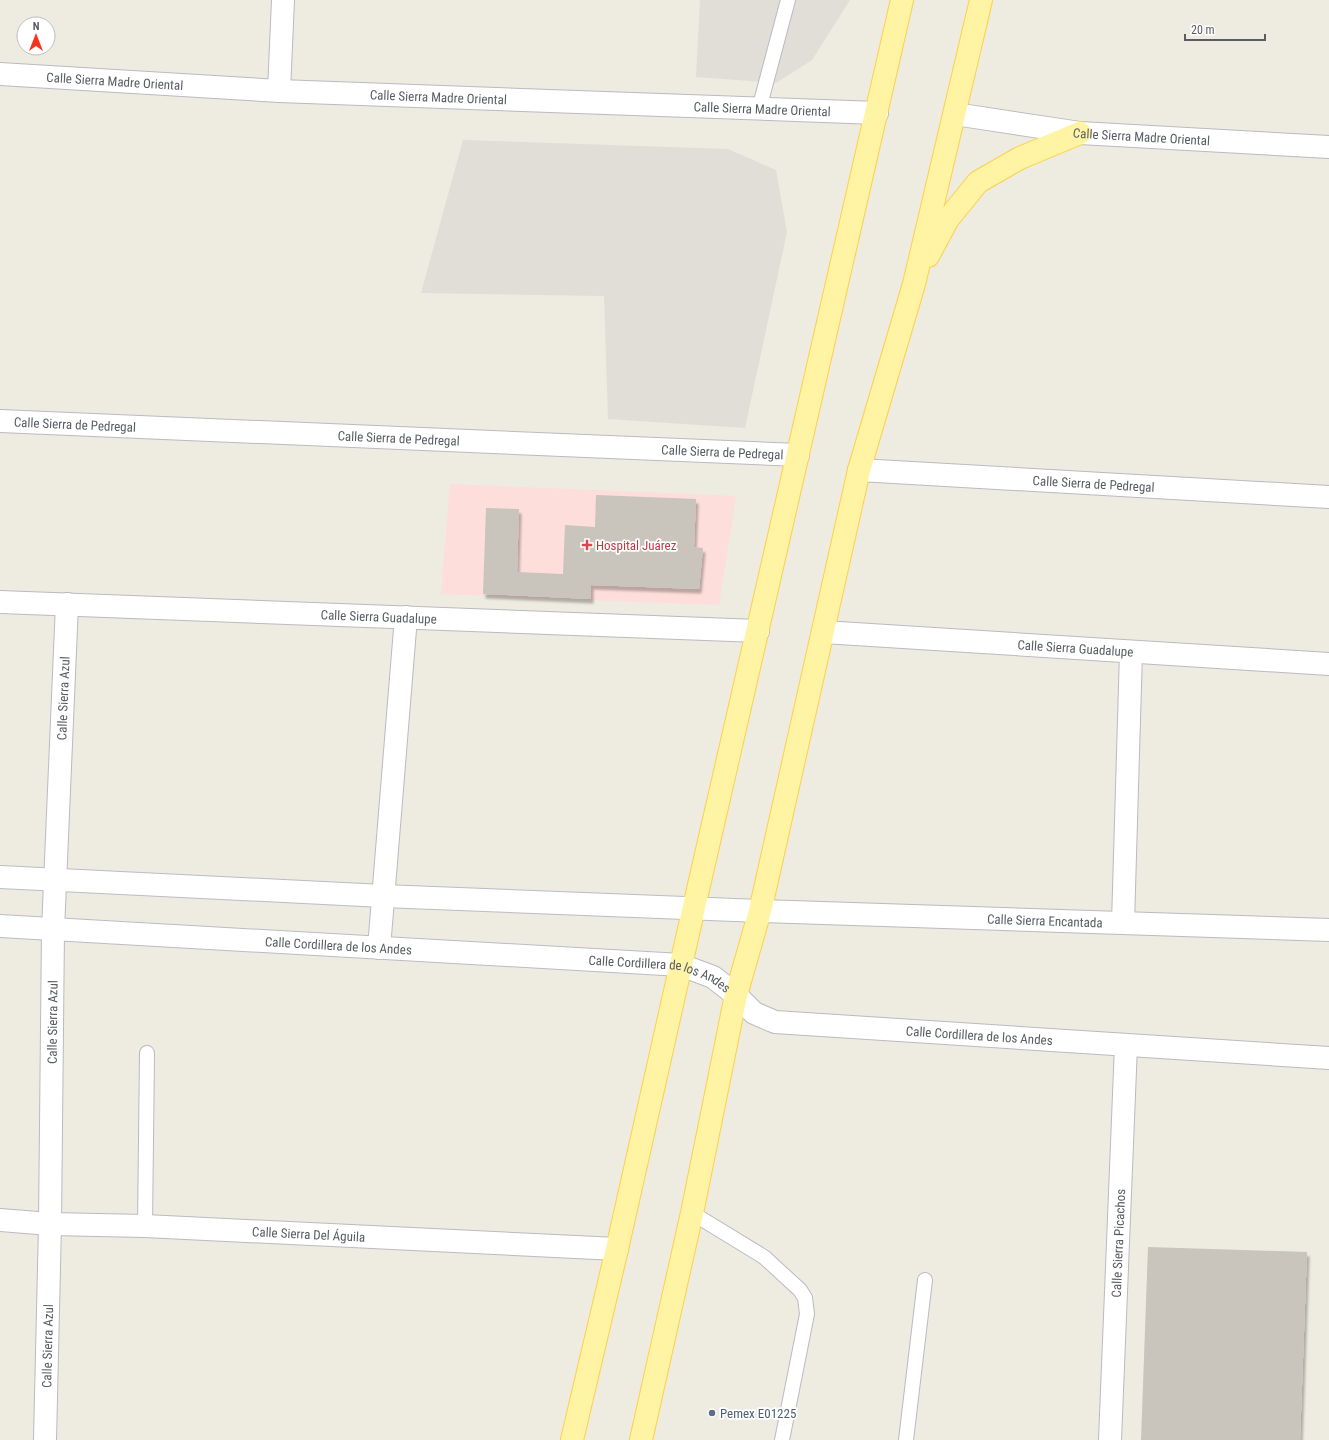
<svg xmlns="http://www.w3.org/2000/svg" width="1329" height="1440" viewBox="0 0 1329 1440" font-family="'Roboto Condensed',sans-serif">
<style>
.industrial{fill:#e1ded8}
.medical{fill:#fddeda}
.building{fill:#c9c5bd;filter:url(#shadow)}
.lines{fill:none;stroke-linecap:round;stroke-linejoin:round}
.service-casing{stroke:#b9bbc1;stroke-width:16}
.minor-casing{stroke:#b9bbc1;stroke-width:24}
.tertiary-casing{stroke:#b9bbc1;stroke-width:24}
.secondary-casing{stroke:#b9bdc4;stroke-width:24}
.primary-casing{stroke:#fed049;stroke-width:24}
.service{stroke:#fff;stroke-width:14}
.minor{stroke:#fff;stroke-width:22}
.tertiary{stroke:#fff;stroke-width:22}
.secondary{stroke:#fff;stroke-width:22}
.primary{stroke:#fff3a4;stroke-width:22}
.health-dot{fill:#e0444e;stroke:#fff;stroke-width:1.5}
.service-dot{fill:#5c6f8a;stroke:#fff;stroke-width:1.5}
.labels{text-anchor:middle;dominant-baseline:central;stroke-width:3.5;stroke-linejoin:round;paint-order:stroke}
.street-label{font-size:13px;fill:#595d63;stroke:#fff}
.health-label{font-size:13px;fill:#be3a42;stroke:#fff;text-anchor:start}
.service-label{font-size:13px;fill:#4e5e75;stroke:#fff;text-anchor:start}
</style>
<defs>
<filter id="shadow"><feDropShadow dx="2.5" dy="4.5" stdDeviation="1" flood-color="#0004"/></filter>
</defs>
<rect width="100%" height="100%" fill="#eeebe0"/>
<!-- industrial -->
<g class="industrial">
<path d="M 700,0 L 850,0 L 812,60 L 776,83 L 696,77 Z"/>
<path d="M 463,140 L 728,149 L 776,170 L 787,232 L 745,428 L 608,419 L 604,296 L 421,293 Z"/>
</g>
<!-- medical -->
<path class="medical" d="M 450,484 L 736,496 L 719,605 L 441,594 Z"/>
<!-- building -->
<g class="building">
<path d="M 596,495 L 696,499 L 694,547 L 703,548 L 699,589 L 591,585 L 591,599 L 483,594 L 486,508 L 519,509 L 517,572 L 563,574 L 565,525 L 595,527 Z"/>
<path d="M 1148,1247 L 1307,1252 L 1300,1440 L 1141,1440 Z"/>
</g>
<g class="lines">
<defs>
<g id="service">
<path d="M 759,109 L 788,0"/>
<path d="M 692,1213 L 764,1257 L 800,1290 L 805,1298 L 807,1314 L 782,1440"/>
<path d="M 145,1226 L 147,1053"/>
<path d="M 906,1440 L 925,1280"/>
</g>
<g id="minor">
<path id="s1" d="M 0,74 L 279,91 L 877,113"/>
<path d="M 279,91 L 283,0"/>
<path id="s2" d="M 955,114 L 1080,133 L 1329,147"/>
<path id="s3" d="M 0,421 L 798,455"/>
<path id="s4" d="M 859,470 L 1329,497"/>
<path id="s5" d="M 0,602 L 758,631"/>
<path id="s6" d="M 823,632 L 1329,664"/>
<path id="s7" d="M 760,911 L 1329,930"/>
<path d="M 1123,923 L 1131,652"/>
<path d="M 379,948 L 406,617"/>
<path id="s8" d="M 0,1220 L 50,1224 L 145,1226 L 617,1249"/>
<path id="s9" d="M 45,1440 L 50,1224 L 53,930 L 67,604"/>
<path id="s10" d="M 1110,1440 L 1126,1045"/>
</g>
<g id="tertiary">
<path id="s11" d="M 736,995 L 754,1013 L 775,1022 L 1329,1058"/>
</g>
<g id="secondary">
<path d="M 0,877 L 383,896 L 760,911"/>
<path id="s12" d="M 0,926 L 681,965 L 713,977 L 736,995"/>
</g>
<g id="primary">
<path d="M 928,256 L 948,219 L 978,182 L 1020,158 L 1080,133"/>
<path d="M 572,1440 L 617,1249 L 694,907 L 902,0"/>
<path d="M 641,1440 L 692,1213 L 736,995 L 760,911 L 859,470 L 914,284 L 981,0"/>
</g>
</defs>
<!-- service casing -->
<use href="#service" class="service-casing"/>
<!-- minor casing -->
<use href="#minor" class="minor-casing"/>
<!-- tertiary casing -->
<use href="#tertiary" class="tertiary-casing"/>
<!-- secondary casing -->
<use href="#secondary" class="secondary-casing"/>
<!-- primary casing -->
<use href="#primary" class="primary-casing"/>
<!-- service -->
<use href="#service" class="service"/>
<!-- minor -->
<use href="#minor" class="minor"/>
<!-- tertiary -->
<use href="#tertiary" class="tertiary"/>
<!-- secondary -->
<use href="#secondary" class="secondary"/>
<!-- primary -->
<use href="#primary" class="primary"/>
</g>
<!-- markers -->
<path class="health-dot" d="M585 539h4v4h4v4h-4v4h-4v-4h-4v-4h4z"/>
<circle class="service-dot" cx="712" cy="1413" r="4"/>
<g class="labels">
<!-- street labels -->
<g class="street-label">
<text stroke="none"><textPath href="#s1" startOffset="115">Calle Sierra Madre Oriental</textPath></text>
<text stroke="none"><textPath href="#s1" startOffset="439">Calle Sierra Madre Oriental</textPath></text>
<text stroke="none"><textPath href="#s1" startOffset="763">Calle Sierra Madre Oriental</textPath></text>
<text stroke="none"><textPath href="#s2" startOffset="188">Calle Sierra Madre Oriental</textPath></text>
<text stroke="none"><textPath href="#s3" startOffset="75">Calle Sierra de Pedregal</textPath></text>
<text stroke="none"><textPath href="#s3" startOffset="399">Calle Sierra de Pedregal</textPath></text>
<text stroke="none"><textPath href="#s3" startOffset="723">Calle Sierra de Pedregal</textPath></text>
<text stroke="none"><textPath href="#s4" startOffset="235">Calle Sierra de Pedregal</textPath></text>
<text stroke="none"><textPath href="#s5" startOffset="379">Calle Sierra Guadalupe</textPath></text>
<text stroke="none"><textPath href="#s6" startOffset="253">Calle Sierra Guadalupe</textPath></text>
<text stroke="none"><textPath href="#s9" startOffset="742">Calle Sierra Azul</textPath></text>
<text stroke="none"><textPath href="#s7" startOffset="285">Calle Sierra Encantada</textPath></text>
<text stroke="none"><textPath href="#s12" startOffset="339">Calle Cordillera de los Andes</textPath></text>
<text stroke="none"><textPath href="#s12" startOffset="663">Calle Cordillera de los Andes</textPath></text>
<text stroke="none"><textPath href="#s9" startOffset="418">Calle Sierra Azul</textPath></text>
<text stroke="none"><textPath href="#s11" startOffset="253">Calle Cordillera de los Andes</textPath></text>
<text stroke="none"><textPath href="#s8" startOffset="309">Calle Sierra Del Águila</textPath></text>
<text stroke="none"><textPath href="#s10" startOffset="197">Calle Sierra Picachos</textPath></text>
<text stroke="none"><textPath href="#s9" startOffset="94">Calle Sierra Azul</textPath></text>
</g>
<!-- health labels -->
<g class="health-label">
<text x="596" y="545">Hospital Juárez</text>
</g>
<!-- service labels -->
<g class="service-label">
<text x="720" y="1413">Pemex E01225</text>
</g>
</g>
<!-- north arrow -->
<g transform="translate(36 36)"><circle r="19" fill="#ffffff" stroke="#bdbec1"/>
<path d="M0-3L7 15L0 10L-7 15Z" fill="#f8321c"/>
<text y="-6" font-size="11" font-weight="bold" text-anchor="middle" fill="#595d63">N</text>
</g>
<!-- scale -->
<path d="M1185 34v6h80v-6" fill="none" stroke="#595d63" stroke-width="2"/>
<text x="1191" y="34" font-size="12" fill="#595d63" stroke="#ffffff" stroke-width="3" paint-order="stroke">20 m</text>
</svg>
